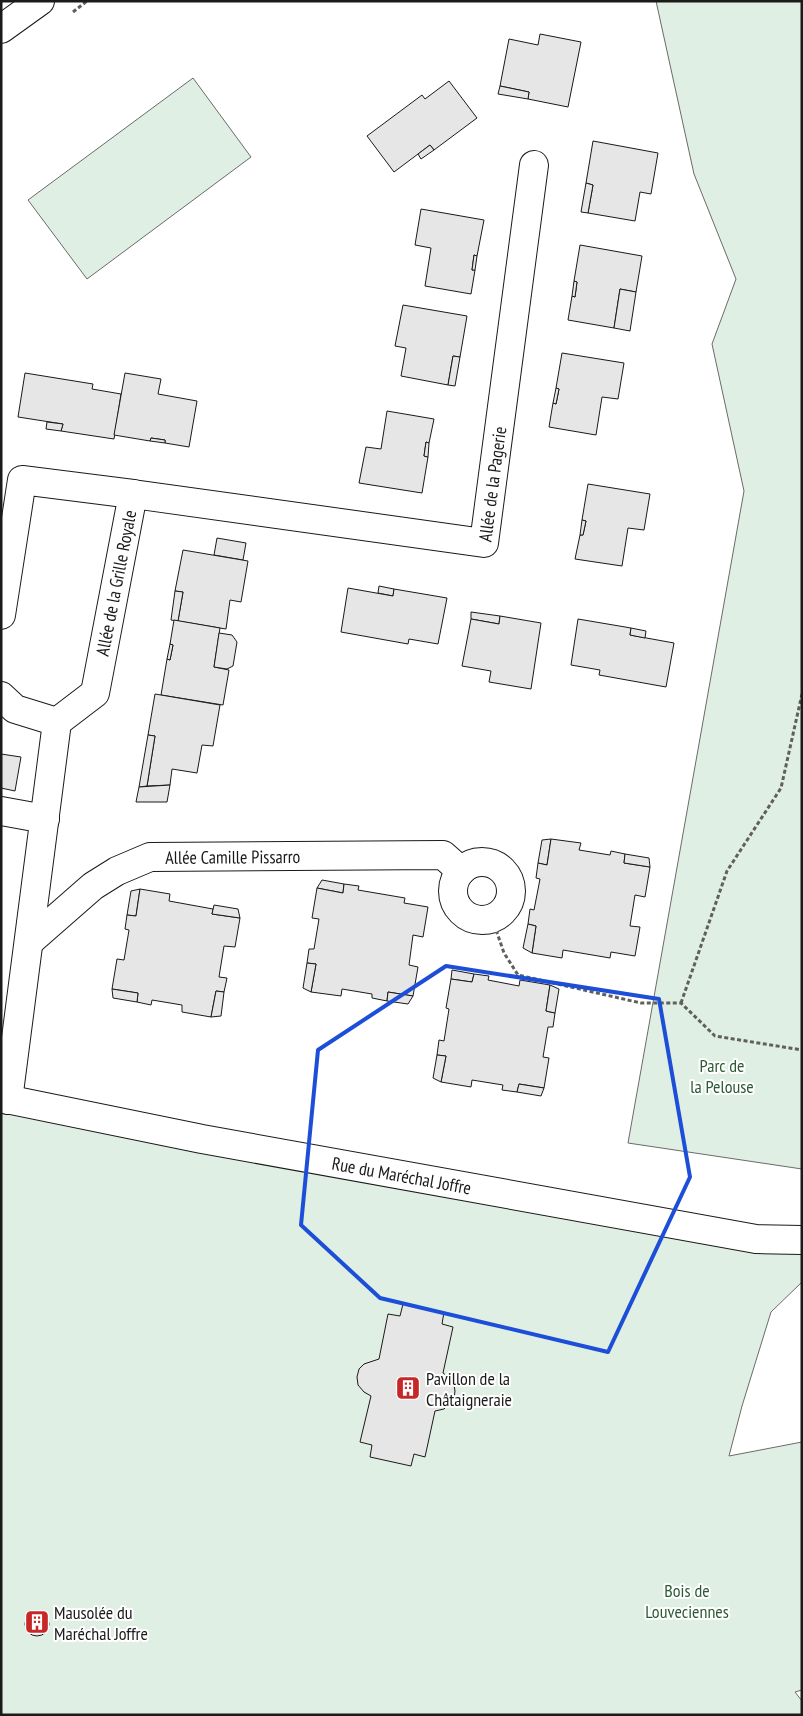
<svg xmlns="http://www.w3.org/2000/svg" width="803" height="1716" viewBox="0 0 803 1716" font-family="'PT Sans Narrow',sans-serif">
<style>
.green{fill:#e0efe3;stroke:#6a6a6a}
.building{fill:#e6e6e6;stroke:#1a1a1a}
.lines{fill:none;stroke-linecap:round;stroke-linejoin:round}
.minor-casing{stroke:#1a1a1a;stroke-width:30}
.major-casing{stroke:#1a1a1a;stroke-width:30}
.path{stroke:#5f5f5f;stroke-width:3;stroke-dasharray:4 2.5;stroke-linecap:butt}
.minor{stroke:#fff;stroke-width:28}
.major{stroke:#fff;stroke-width:28}
.marked{fill:none;stroke:#1d4ed8;stroke-width:4;stroke-linejoin:round}
.labels{text-anchor:middle;dominant-baseline:central;stroke-width:4;stroke-linejoin:round;paint-order:stroke}
.street-label{font-size:18px;fill:#1a1a1a;stroke:#fff}
.park-label{font-size:18px;fill:#2b5a34;stroke:#fff}
.poi-label{font-size:18px;fill:#1a1a1a;stroke:#fff;text-anchor:start}
</style>
<rect width="100%" height="100%" fill="#fff"/>
<!-- green -->
<g class="green">
<path d="M 656,1 L 802,1 L 802,1169 L 628,1143 L 744,491 L 712,344 L 736,279 L 694,174 Z"/>
<path d="M 193,78 L 251,157 L 87,279 L 28,200 Z"/>
<path d="M 1,1111 L 802,1253 L 802,1282 L 771,1312 L 742,1406 L 729,1456 L 802,1442 L 802,1690 L 795,1692 L 802,1701 L 802,1715 L 1,1715 Z"/>
</g>
<!-- building -->
<g class="building">
<path d="M 540,34 L 581,42 L 568,107 L 528,99 L 529,92 L 500,86 L 509,39 L 538,45 Z"/>
<path d="M 449,81 L 477,118 L 434,150 L 430,145 L 394,172 L 367,136 L 422,95 L 425,99 Z"/>
<path d="M 500,86 L 529,92 L 528,99 L 498,94 Z"/>
<path d="M 593,141 L 658,153 L 651,194 L 640,192 L 635,221 L 588,213 L 593,185 L 586,183 Z"/>
<path d="M 430,145 L 434,150 L 421,159 L 418,154 Z"/>
<path d="M 586,183 L 593,185 L 588,213 L 581,212 Z"/>
<path d="M 421,209 L 484,220 L 477,256 L 474,255 L 472,270 L 475,270 L 471,294 L 425,286 L 431,248 L 415,245 Z"/>
<path d="M 580,245 L 642,256 L 636,292 L 620,289 L 614,328 L 568,320 L 572,296 L 575,297 L 577,282 L 574,281 Z"/>
<path d="M 474,255 L 477,256 L 475,270 L 472,270 Z"/>
<path d="M 574,281 L 577,282 L 575,297 L 572,296 Z"/>
<path d="M 620,289 L 636,292 L 630,331 L 614,328 Z"/>
<path d="M 403,305 L 467,316 L 460,357 L 453,356 L 448,385 L 401,376 L 406,348 L 395,346 Z"/>
<path d="M 562,353 L 624,363 L 618,399 L 602,397 L 596,435 L 549,427 L 553,403 L 556,404 L 559,389 L 556,388 Z"/>
<path d="M 453,356 L 460,357 L 455,386 L 448,385 Z"/>
<path d="M 25,373 L 93,384 L 92,389 L 121,394 L 114,439 L 61,431 L 63,424 L 18,417 Z"/>
<path d="M 125,373 L 161,379 L 158,394 L 197,401 L 189,447 L 165,443 L 165,440 L 151,438 L 150,441 L 114,435 Z"/>
<path d="M 556,388 L 559,389 L 556,404 L 553,403 Z"/>
<path d="M 387,411 L 434,419 L 429,443 L 426,442 L 424,456 L 428,457 L 422,493 L 359,483 L 366,447 L 381,449 Z"/>
<path d="M 47,422 L 63,424 L 61,431 L 46,429 Z"/>
<path d="M 151,438 L 165,440 L 165,443 L 150,441 Z"/>
<path d="M 426,442 L 429,443 L 428,457 L 424,456 Z"/>
<path d="M 588,484 L 650,494 L 644,530 L 628,528 L 622,566 L 575,559 L 580,535 L 583,535 L 586,521 L 582,520 Z"/>
<path d="M 582,520 L 586,521 L 583,535 L 580,535 Z"/>
<path d="M 217,538 L 246,543 L 243,560 L 214,555 Z"/>
<path d="M 183,550 L 248,561 L 241,602 L 230,600 L 226,629 L 178,621 L 183,592 L 175,591 Z"/>
<path d="M 379,586 L 394,589 L 393,596 L 378,593 Z"/>
<path d="M 348,588 L 393,596 L 394,589 L 447,598 L 438,644 L 409,639 L 408,644 L 341,632 Z"/>
<path d="M 175,591 L 183,592 L 178,621 L 171,620 Z"/>
<path d="M 471,612 L 500,616 L 499,624 L 471,619 Z"/>
<path d="M 500,616 L 541,623 L 531,689 L 489,682 L 491,671 L 462,666 L 471,619 L 499,624 Z"/>
<path d="M 578,619 L 631,628 L 630,635 L 674,643 L 666,687 L 599,675 L 600,670 L 571,665 Z"/>
<path d="M 174,620 L 220,628 L 214,667 L 229,670 L 223,705 L 161,695 L 167,659 L 170,660 L 173,645 L 170,644 Z"/>
<path d="M 631,628 L 646,631 L 645,638 L 630,635 Z"/>
<path d="M 219,633 L 232,635 L 237,642 L 233,666 L 227,669 L 214,667 Z"/>
<path d="M 170,644 L 173,645 L 170,660 L 167,659 Z"/>
<path d="M 155,694 L 220,705 L 213,746 L 202,745 L 197,773 L 172,769 L 170,785 L 147,786 L 155,736 L 148,735 Z"/>
<path d="M 148,735 L 155,736 L 147,786 L 139,787 Z"/>
<path d="M 1,754 L 21,757 L 15,791 L 1,788 Z"/>
<path d="M 170,785 L 167,802 L 136,802 L 139,787 Z"/>
<path d="M 551,839 L 547,865 L 538,863 L 542,840 Z"/>
<path d="M 551,839 L 581,843 L 579,850 L 610,855 L 611,851 L 625,854 L 624,863 L 650,867 L 645,897 L 635,895 L 630,926 L 640,927 L 635,956 L 611,952 L 610,958 L 563,950 L 562,958 L 532,953 L 536,926 L 528,924 L 530,909 L 534,910 L 540,879 L 536,878 L 538,863 L 547,865 Z"/>
<path d="M 625,854 L 649,858 L 650,867 L 624,863 Z"/>
<path d="M 322,880 L 344,884 L 343,893 L 317,888 Z"/>
<path d="M 344,884 L 359,886 L 358,890 L 405,898 L 404,903 L 428,907 L 423,937 L 413,935 L 409,965 L 418,967 L 413,996 L 388,992 L 387,1001 L 372,998 L 372,994 L 342,989 L 341,996 L 311,992 L 316,964 L 307,963 L 309,949 L 314,949 L 319,919 L 312,918 L 317,888 L 343,893 Z"/>
<path d="M 140,889 L 136,916 L 127,915 L 131,891 Z"/>
<path d="M 140,889 L 170,894 L 169,901 L 213,909 L 212,914 L 240,918 L 235,947 L 224,946 L 219,977 L 227,978 L 224,992 L 216,991 L 211,1017 L 182,1012 L 182,1005 L 152,1000 L 151,1005 L 137,1002 L 138,993 L 112,989 L 117,959 L 124,960 L 129,930 L 125,929 L 127,915 L 136,916 Z"/>
<path d="M 214,905 L 238,909 L 240,918 L 212,914 Z"/>
<path d="M 528,924 L 536,926 L 532,953 L 523,948 Z"/>
<path d="M 307,963 L 316,964 L 311,992 L 303,988 Z"/>
<path d="M 452,970 L 474,974 L 472,982 L 451,979 Z"/>
<path d="M 474,974 L 489,976 L 488,980 L 519,986 L 520,980 L 550,985 L 546,1011 L 555,1013 L 553,1027 L 548,1027 L 543,1057 L 549,1058 L 544,1088 L 519,1084 L 517,1092 L 502,1090 L 503,1085 L 472,1080 L 471,1087 L 441,1082 L 446,1056 L 437,1055 L 439,1040 L 444,1041 L 449,1009 L 446,1008 L 451,979 L 472,982 Z"/>
<path d="M 550,985 L 559,989 L 555,1013 L 546,1011 Z"/>
<path d="M 112,989 L 138,993 L 137,1002 L 113,998 Z"/>
<path d="M 216,991 L 224,992 L 221,1016 L 211,1017 Z"/>
<path d="M 388,992 L 413,996 L 408,1004 L 387,1001 Z"/>
<path d="M 437,1055 L 446,1056 L 441,1082 L 433,1078 Z"/>
<path d="M 519,1084 L 544,1088 L 541,1096 L 517,1092 Z"/>
<path d="M 403,1304 L 444,1312 L 442,1324 L 453,1327 L 443,1373 L 451,1379 L 454,1385 L 455,1391 L 454,1399 L 444,1409 L 435,1411 L 425,1457 L 414,1454 L 411,1466 L 370,1457 L 372,1445 L 360,1442 L 371,1396 L 364,1392 L 358,1385 L 357,1377 L 359,1369 L 364,1364 L 379,1359 L 388,1314 L 400,1316 Z"/>
<circle cx="37" cy="1624" r="12"/>
</g>
<g class="lines">
<defs>
<g id="minor">
<path id="s1" d="M 133,494 L 484,543 L 534,165"/>
<path d="M 1,615 L 22,480 L 133,494 L 95,693 L 57,722 L 8,1100"/>
<path d="M 1,696 L 15,709 L 57,722"/>
<path d="M 1,811 L 45,819"/>
<circle cx="482" cy="891" r="29"/>
<path id="s2" d="M 29,942 L 93,886 L 117,871 L 150,857 L 443,855 L 461,871"/>
<path id="s3" d="M 1,1098 L 202,1139 L 756,1239 L 802,1240"/>
</g>
<path id="major" d="M 1,29 L 40,1"/>
</defs>
<!-- minor casing -->
<use href="#minor" class="minor-casing"/>
<!-- major casing -->
<use href="#major" class="major-casing"/>
<!-- path -->
<g class="path">
<path d="M 73,12 L 87,1"/>
<path d="M 492,918 L 504,953 L 518,975 L 641,1003 L 681,1003 L 715,1036 L 802,1050"/>
<path d="M 681,1003 L 727,871 L 781,788 L 802,694"/>
</g>
<!-- minor -->
<use href="#minor" class="minor"/>
<!-- major -->
<use href="#major" class="major"/>
</g>
<!-- marked area -->
<path class="marked" d="M 446,966 L 659,999 L 690,1177 L 608,1352 L 380,1298 L 301,1225 L 318,1050 Z"/>
<!-- icons -->
<defs>
<symbol id="building-square" viewBox="-11 -11 22 22"><rect x="-9" y="-9" width="18" height="18" rx="4" fill="#c62828" stroke="#fff"/><path d="M-4-6H4V6H1V3H-1V6H-4ZM-2.5-4.3h1.7v1.8h-1.7ZM.8-4.3h1.7v1.8H.8ZM-2.5-1h1.7V.8h-1.7ZM.8-1h1.7V.8H.8Z" fill="#fff"/></symbol>
</defs>
<g fill-rule="evenodd">
<use href="#building-square" x="394" y="1374" width="28" height="28"/>
<use href="#building-square" x="23" y="1608" width="28" height="28"/>
</g>
<g class="labels">
<!-- street labels -->
<g class="street-label">
<text stroke="none"><textPath href="#s1" startOffset="414">Allée de la Pagerie</textPath></text>
<text transform="translate(116 583) rotate(-79)">Allée de la Grille Royale</text>
<text stroke="none"><textPath href="#s2" startOffset="232">Allée Camille Pissarro</textPath></text>
<text stroke="none"><textPath href="#s3" startOffset="408">Rue du Maréchal Joffre</textPath></text>
</g>
<!-- park labels -->
<g class="park-label">
<text x="722" y="1065">Parc de<tspan x="722" dy="21">la Pelouse</tspan></text>
<text x="687" y="1590">Bois de<tspan x="687" dy="21">Louveciennes</tspan></text>
</g>
<!-- poi labels -->
<g class="poi-label">
<text x="426" y="1378">Pavillon de la<tspan x="426" dy="21">Châtaigneraie</tspan></text>
<text x="54" y="1612">Mausolée du<tspan x="54" dy="21">Maréchal Joffre</tspan></text>
</g>
</g>
<!-- border -->
<rect width="803" height="1716" fill="none" stroke="#1a1a1a" stroke-width="5"/>
</svg>
